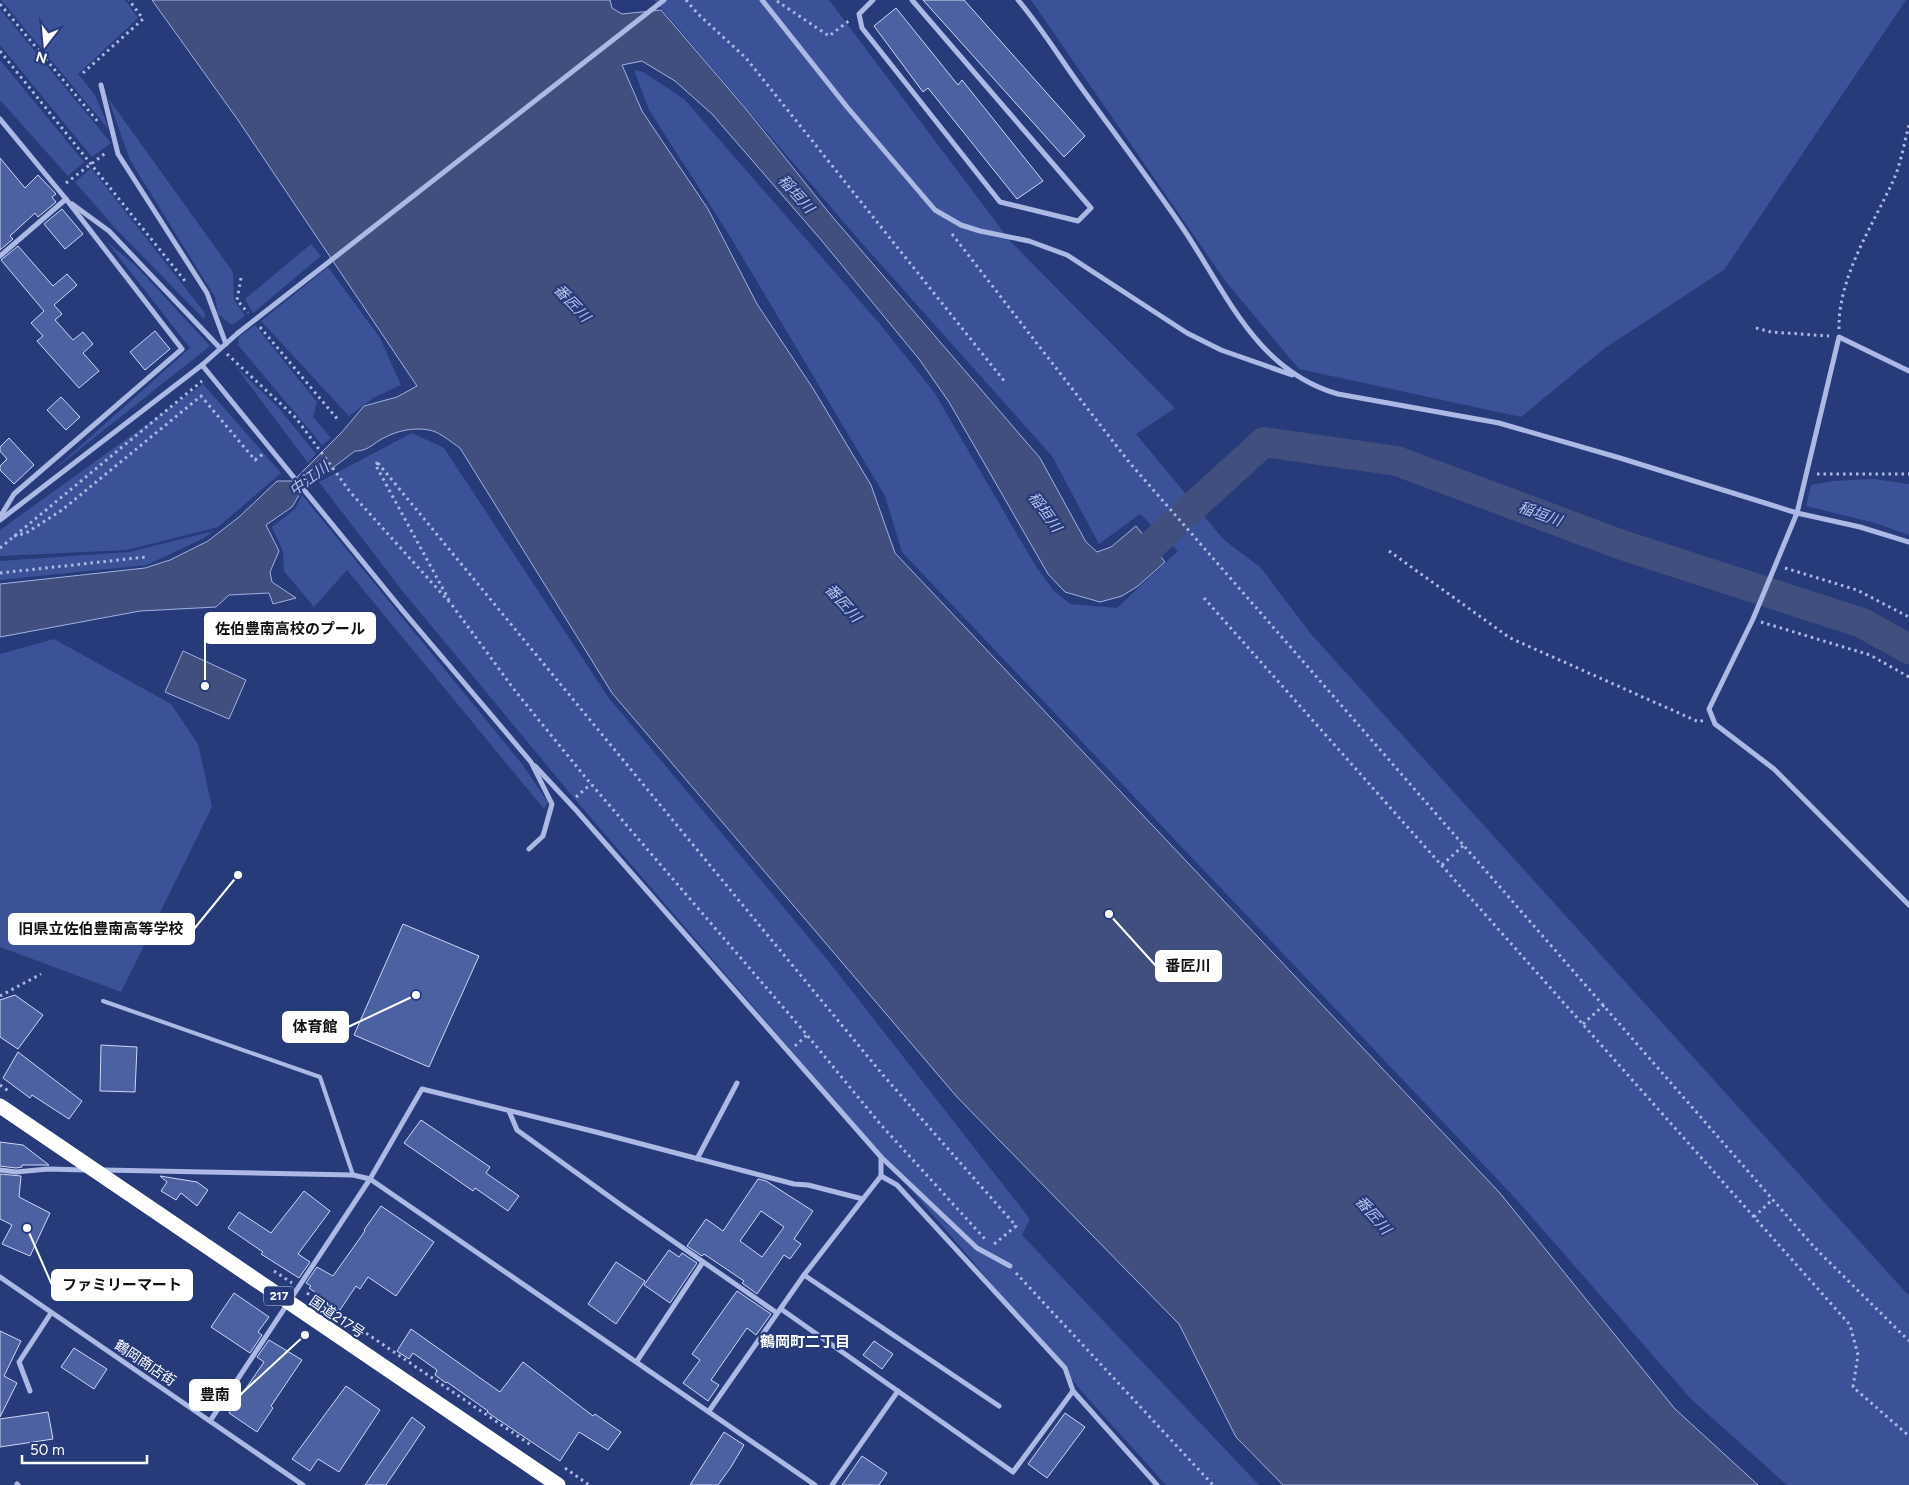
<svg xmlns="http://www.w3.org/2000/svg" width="1909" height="1485" viewBox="0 0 1909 1485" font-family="Figtree,'Noto Sans JP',sans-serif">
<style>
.green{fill:#3b5298}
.water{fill:#404f7e;stroke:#a0b2e4}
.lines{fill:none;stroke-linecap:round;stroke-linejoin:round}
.river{stroke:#404f7e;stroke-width:30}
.building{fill:#4c61a1;stroke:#ced7f3;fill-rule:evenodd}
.path{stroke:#abb9e4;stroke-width:3;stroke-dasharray:2.5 4;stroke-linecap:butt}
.lane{stroke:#abb9e4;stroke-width:4}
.street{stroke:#abb9e4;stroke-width:5}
.highway{stroke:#fff;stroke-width:15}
.street-bridge{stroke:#abb9e4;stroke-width:5}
.labels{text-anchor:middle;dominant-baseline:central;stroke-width:4.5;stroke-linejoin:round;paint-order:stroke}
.shield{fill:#273b7b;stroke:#bec4d7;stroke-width:1}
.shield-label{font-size:12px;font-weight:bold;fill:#fff}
.street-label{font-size:14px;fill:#fff;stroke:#273b7b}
.water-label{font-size:15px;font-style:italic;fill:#b6c4eb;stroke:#273b7b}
.neighbourhood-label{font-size:15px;font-weight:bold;fill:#fff;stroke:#273b7b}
.leader{fill:none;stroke:#fff;stroke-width:2}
.callout-dot{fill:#fff;stroke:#273b7b;stroke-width:2}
.callout{fill:#fff;stroke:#fff;stroke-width:2}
.callout-label{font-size:15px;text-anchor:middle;font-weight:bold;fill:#111}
</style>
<rect width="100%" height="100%" fill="#273b7b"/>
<!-- green -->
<g class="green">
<path d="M 1,0 L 125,0 L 138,18 L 78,74 L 95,95 L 110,131 Z"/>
<path d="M 654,0 L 829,0 L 1011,242 L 1175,408 L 1136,434 L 1223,539 L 1261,568 L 1311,634 L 1909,1296 L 1909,1485 L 1787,1485 L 1691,1399 L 1516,1199 L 902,552 L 885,496 L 728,233 L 649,110 L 634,70 L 643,72 L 684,99 L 879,323 L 934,392 L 1035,565 L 1053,590 L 1070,604 L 1117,608 L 1178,551 L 1140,514 L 1099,544 L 1052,456 L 859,240 Z"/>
<path d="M 1031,0 L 1906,0 L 1724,270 L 1605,348 L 1521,417 L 1299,369 L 1226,282 Z"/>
<path d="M 0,9 L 111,143 L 92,157 L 0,45 Z"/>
<path d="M 0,60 L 84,162 L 68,176 L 0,100 Z"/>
<path d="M 108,98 L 233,272 L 234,300 L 245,316 L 232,325 L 218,314 L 215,297 L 130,160 Z"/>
<path d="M 91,168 L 205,313 L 204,319 L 115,228 L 75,182 Z"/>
<path d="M 107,242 L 136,266 L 210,346 L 51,472 L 190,348 Z"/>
<path d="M 311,244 L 321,256 L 253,313 L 245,299 Z"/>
<path d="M 328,267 L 380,338 L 401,385 L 373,398 L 349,416 L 261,321 Z"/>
<path d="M 255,325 L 317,402 L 313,417 L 331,438 L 322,445 L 238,345 L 239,337 Z"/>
<path d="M 236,367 L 278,407 L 316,454 L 308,463 Z"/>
<path d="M 203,384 L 281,473 L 218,527 L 127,550 L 0,556 L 0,530 Z"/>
<path d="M 412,433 L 444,448 L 608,697 L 826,958 L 1030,1219 L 1022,1235 L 1259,1485 L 1166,1485 L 1084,1394 L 969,1257 L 579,804 L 404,593 L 319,482 Z"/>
<path d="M 1874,479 L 1909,484 L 1909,535 L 1875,523 L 1806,506 L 1811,485 L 1833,481 Z"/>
<path d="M 302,495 L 522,764 L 548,802 L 544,809 L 347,570 L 314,607 L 284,571 L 283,551 L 272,527 L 295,509 Z"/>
<path d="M 214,531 L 202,539 L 147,565 L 0,580 L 0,561 L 129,552 Z"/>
<path d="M 54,639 L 171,704 L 198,744 L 212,807 L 121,992 L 0,947 L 0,654 Z"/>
</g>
<!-- water -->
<g class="water">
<path d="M 152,0 L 610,0 L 612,8 L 622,14 L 661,10 L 746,109 L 830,214 L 1040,458 L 1086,542 L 1097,552 L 1111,547 L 1136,526 L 1165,562 L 1138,586 L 1122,596 L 1100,602 L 1065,592 L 1048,574 L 949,402 L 919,359 L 822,241 L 712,114 L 675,81 L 642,61 L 622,65 L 642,111 L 708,209 L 757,304 L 814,390 L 871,485 L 895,553 L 1499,1192 L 1675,1409 L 1758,1485 L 1283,1485 L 1236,1437 L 1179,1324 L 957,1097 L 612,693 L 460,448 C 451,442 442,434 433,431 C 415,426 395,431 380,440 C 371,446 366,451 355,451 L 301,492 L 292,507 L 266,525 L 279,551 L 270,572 L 272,582 L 296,598 L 273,604 L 269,593 L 229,595 L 216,607 L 140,611 L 0,637 L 0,584 L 145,568 L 170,560 L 208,541 L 239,517 L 277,481 L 293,481 L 342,432 L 364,406 L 397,397 L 417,386 L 238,120 Z"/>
<path d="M 183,651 L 246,680 L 229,719 L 165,692 Z"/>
</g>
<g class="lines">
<!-- river -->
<g class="river">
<path d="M 1186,513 L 1264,442 L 1397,461 L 1619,544 L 1862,623 L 1909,649"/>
<path d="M 1118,563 L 1136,560 L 1173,525"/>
</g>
</g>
<!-- building -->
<g class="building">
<path d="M 923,0 L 964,0 L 1085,136 L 1064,157 Z"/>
<path d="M 896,8 L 958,85 L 962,80 L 1043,181 L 1017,199 L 928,88 L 923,92 L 874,26 Z"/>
<path d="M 0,158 L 25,188 L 38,175 L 56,194 L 52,197 L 56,202 L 38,217 L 35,213 L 10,236 L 13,239 L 0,250 Z"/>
<path d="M 62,209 L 83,234 L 65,249 L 44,224 Z"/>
<path d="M 18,246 L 53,286 L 67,274 L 77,285 L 54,305 L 62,314 L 55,320 L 73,340 L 83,332 L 93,344 L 83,353 L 99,371 L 79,388 L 37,341 L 43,336 L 31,323 L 44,311 L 1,260 Z"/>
<path d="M 155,331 L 170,349 L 145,370 L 130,352 Z"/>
<path d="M 61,397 L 80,417 L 66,430 L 47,410 Z"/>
<path d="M 9,438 L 34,465 L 14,484 L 0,470 L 0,466 L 7,459 L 0,451 L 0,447 Z"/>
<path d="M 403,924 L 479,956 L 429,1067 L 354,1035 Z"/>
<path d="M 15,995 L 43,1015 L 18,1049 L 0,1037 L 0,1000 Z"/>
<path d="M 101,1045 L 137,1047 L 135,1092 L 100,1091 Z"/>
<path d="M 18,1052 L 82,1101 L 69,1119 L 32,1095 L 30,1098 L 3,1078 Z"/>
<path d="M 421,1120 L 490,1167 L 486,1173 L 519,1196 L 508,1211 L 475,1188 L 473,1191 L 404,1143 Z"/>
<path d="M 0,1142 L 23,1145 L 49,1165 L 22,1165 L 22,1167 L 16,1168 L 0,1166 Z"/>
<path d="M 0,1174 L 21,1176 L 19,1197 L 50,1213 L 30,1256 L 2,1244 L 12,1225 L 0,1219 Z"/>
<path d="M 160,1176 L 197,1182 L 208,1190 L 197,1206 L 181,1193 L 176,1200 L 161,1191 L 167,1182 Z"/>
<path d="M 758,1179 L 766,1181 L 813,1211 L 794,1239 L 801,1244 L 790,1259 L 784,1255 L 757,1294 L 742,1283 L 744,1281 L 704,1254 L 702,1256 L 687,1246 L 706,1219 L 723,1231 ZM 761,1211 L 784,1227 L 762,1257 L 740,1241 Z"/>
<path d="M 304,1191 L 330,1211 L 298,1254 L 310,1262 L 299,1278 L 261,1254 L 263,1252 L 228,1228 L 239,1212 L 271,1233 Z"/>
<path d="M 381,1206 L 434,1242 L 396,1296 L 368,1277 L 360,1289 L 356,1286 L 340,1310 L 309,1288 L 311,1286 L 306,1283 L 317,1267 L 333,1276 L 365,1231 L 364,1230 Z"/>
<path d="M 669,1250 L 679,1257 L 682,1253 L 697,1263 L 670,1303 L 644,1285 Z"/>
<path d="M 616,1262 L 645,1281 L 616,1324 L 588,1304 Z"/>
<path d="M 737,1291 L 771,1314 L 756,1335 L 747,1328 L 711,1380 L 719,1385 L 708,1401 L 683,1383 L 700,1360 L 692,1354 Z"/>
<path d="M 234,1293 L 269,1317 L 258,1332 L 262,1335 L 250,1353 L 211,1327 Z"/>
<path d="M 411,1329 L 500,1392 L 523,1362 L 593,1416 L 595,1414 L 621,1432 L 608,1450 L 579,1432 L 560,1461 L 487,1412 L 488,1411 L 447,1382 L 446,1383 L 435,1375 L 437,1370 L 413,1353 L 409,1359 L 397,1351 Z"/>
<path d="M 0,1331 L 21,1341 L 4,1376 L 17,1383 L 0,1417 Z"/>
<path d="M 269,1340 L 302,1360 L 271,1406 L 273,1408 L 257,1432 L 229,1413 L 264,1362 L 257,1357 Z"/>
<path d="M 874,1341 L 893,1354 L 882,1369 L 863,1355 Z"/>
<path d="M 74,1348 L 107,1369 L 94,1389 L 61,1367 Z"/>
<path d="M 346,1386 L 380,1410 L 339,1472 L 318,1459 L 310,1471 L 292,1459 Z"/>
<path d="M 48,1412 L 53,1439 L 0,1447 L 0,1419 Z"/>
<path d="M 1065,1413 L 1085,1427 L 1047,1478 L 1028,1464 Z"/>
<path d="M 412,1417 L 425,1427 L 409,1451 L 386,1485 L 365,1485 Z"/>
<path d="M 724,1432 L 744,1445 L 731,1467 L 718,1485 L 690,1485 Z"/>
<path d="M 862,1456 L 887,1473 L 879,1485 L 842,1485 Z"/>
</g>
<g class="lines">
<!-- path -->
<g class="path">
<path d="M 686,0 L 698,14 L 746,58 L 1005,382"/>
<path d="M 777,1 L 829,36 L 850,20"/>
<path d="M 0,4 L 99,123"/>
<path d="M 0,51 L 185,281"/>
<path d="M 83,73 L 143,19 L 129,0"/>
<path d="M 66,183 L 107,152"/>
<path d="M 952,234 L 1129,462 L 1815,1248 L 1909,1341"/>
<path d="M 241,278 L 237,300 L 248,313"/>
<path d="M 260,327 L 339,421"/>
<path d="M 1756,328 L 1771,332 L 1829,336"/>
<path d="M 1839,329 C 1838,277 1872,227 1893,181 C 1901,164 1904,143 1909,125"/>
<path d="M 227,354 L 296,418 L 351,493 L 452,605 L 516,692 L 586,778 L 807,1035 L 881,1125 L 985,1239"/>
<path d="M 378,463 L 883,1075 L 1016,1226 L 993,1245"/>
<path d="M 378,463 L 375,464 L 449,600"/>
<path d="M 1817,474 L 1909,474"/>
<path d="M 14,536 L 26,533 L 62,510 L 201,396 L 255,460 L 263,454"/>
<path d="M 0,548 L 202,381"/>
<path d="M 1389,551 L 1510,638 L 1699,722 L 1704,720"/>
<path d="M 1785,568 L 1857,590 L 1909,617"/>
<path d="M 0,573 L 146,557"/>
<path d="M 1204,598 L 1850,1325 L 1858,1355 L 1853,1387 L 1909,1436"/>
<path d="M 1761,622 L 1870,655 L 1909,677"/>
<path d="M 576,797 L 591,784"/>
<path d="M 1442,865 L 1464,845"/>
<path d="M 0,996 L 41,974"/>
<path d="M 1583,1024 L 1604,1005"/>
<path d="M 795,1046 L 807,1035"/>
<path d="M 0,1085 L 10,1092"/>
<path d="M 1754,1217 L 1773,1199"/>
<path d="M 274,1271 L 292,1283"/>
<path d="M 1016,1273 L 1213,1485"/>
<path d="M 307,1293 L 531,1445"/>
<path d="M 565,1468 L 589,1485"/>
</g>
<!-- lane -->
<path class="lane" d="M 103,1001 L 320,1077 L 353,1175"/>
<!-- street -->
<g class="street">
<path d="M 762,0 L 847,107 L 935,210 L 961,225 L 980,231 L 1029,241 L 1067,255 L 1187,333 L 1221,350 L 1292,375"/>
<path d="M 873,0 L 859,14 L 862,28 L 1000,202 L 1078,221 L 1091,208 L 912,0"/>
<path d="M 1018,0 C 1040,26 1058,55 1078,83 C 1112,130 1147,176 1180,224 C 1225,289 1254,370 1338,394 L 1499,423 L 1620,458 L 1797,513 L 1860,527 L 1909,542"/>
<path d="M 101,85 L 118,154 L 207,293 L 226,344"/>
<path d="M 0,119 L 66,199 L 182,349 L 14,494 L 0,517"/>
<path d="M 72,204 L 109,231 L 220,348"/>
<path d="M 0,256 L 66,199"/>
<path d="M 202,365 L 403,611 L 531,762 L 552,804 L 543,836 L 529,849"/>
<path d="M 1909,371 L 1839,337 L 1797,513 L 1753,619 L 1709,709 L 1715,724 L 1774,769 L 1909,905"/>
<path d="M 0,520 L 202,365 L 238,333"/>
<path d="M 535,766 L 576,810 L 881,1157 L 881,1176 L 863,1199"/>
<path d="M 509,1111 L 517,1130 L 621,1205 L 777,1313"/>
<path d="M 881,1157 L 977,1248 L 1010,1266"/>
<path d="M 697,1159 L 737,1083"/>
<path d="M 0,1170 L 16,1172 L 48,1169 L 85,1170"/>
<path d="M 103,1170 L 353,1175 L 370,1179 L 815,1485"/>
<path d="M 881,1176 L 897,1185 L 1065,1368 L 1073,1391 L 1157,1485"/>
<path d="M 804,1275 L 999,1406"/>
<path d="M 0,1277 L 303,1485"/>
<path d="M 781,1309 L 1013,1472 L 1073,1391"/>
<path d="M 637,1361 L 703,1262"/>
<path d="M 30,1391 L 19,1362 L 51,1313"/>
<path d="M 210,1421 L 370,1179 L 422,1089 L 592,1131 L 794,1184 L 808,1185 L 863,1199 L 804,1275 L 709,1411"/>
<path d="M 17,1484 L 18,1485"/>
<path d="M 832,1485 L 898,1391"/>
</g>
<!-- highway -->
<path class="highway" d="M 0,1106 L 558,1485"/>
<!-- street-bridge -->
<path class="street-bridge" d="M 238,333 L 664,0"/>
</g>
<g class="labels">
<!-- shield labels -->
<rect class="shield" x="264" y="1286.5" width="30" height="19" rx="4"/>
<g class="shield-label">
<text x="279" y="1296">217</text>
</g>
<!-- street labels -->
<g class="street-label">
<text transform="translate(337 1317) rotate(34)">国道217号</text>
<text transform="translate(145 1363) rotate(34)">鶴岡商店街</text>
</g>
<!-- water labels -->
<g class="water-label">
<text transform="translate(796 194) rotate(48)">稲垣川</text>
<text transform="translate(572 303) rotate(47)">番匠川</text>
<text transform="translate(309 479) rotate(-37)">中江川</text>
<text transform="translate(1045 512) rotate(54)">稲垣川</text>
<text transform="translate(1540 514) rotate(20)">稲垣川</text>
<text transform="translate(843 603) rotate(48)">番匠川</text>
<text transform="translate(1373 1215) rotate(49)">番匠川</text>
</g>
<!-- neighbourhood labels -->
<g class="neighbourhood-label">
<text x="805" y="1342">鶴岡町二丁目</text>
</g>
</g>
<!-- callouts -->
<path class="leader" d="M205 686L205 628M238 875L194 929M1109 914L1156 966M416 995L348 1027M27 1228L52 1285M305 1335L240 1395"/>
<g class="callout-dot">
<circle cx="205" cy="686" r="5"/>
<circle cx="238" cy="875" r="5"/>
<circle cx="1109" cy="914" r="5"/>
<circle cx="416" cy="995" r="5"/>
<circle cx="27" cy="1228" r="5"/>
<circle cx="305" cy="1335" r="5"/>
</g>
<g class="callout">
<rect x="205" y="613" width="170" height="30" rx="5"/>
<rect x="9" y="914" width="185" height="30" rx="5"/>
<rect x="1156" y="951" width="65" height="30" rx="5"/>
<rect x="283" y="1012" width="65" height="30" rx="5"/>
<rect x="52" y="1270" width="140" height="30" rx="5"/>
<rect x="190" y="1380" width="50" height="30" rx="5"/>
</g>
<g class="callout-label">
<text x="290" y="634">佐伯豊南高校のプール</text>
<text x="101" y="934">旧県立佐伯豊南高等学校</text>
<text x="1188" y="971">番匠川</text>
<text x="315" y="1032">体育館</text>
<text x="122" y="1290">ファミリーマート</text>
<text x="215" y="1400">豊南</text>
</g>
<!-- north arrow -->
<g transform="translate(45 45) rotate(196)" stroke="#273b7b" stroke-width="4" paint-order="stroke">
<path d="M0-4L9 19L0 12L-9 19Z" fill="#ffffff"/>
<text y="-8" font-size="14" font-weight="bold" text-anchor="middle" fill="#ffffff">N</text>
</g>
<!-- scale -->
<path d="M22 1455v8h125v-8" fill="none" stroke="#ffffff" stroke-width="2.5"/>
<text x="30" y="1455" font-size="15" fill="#ffffff" stroke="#273b7b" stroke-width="4" paint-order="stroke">50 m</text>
</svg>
